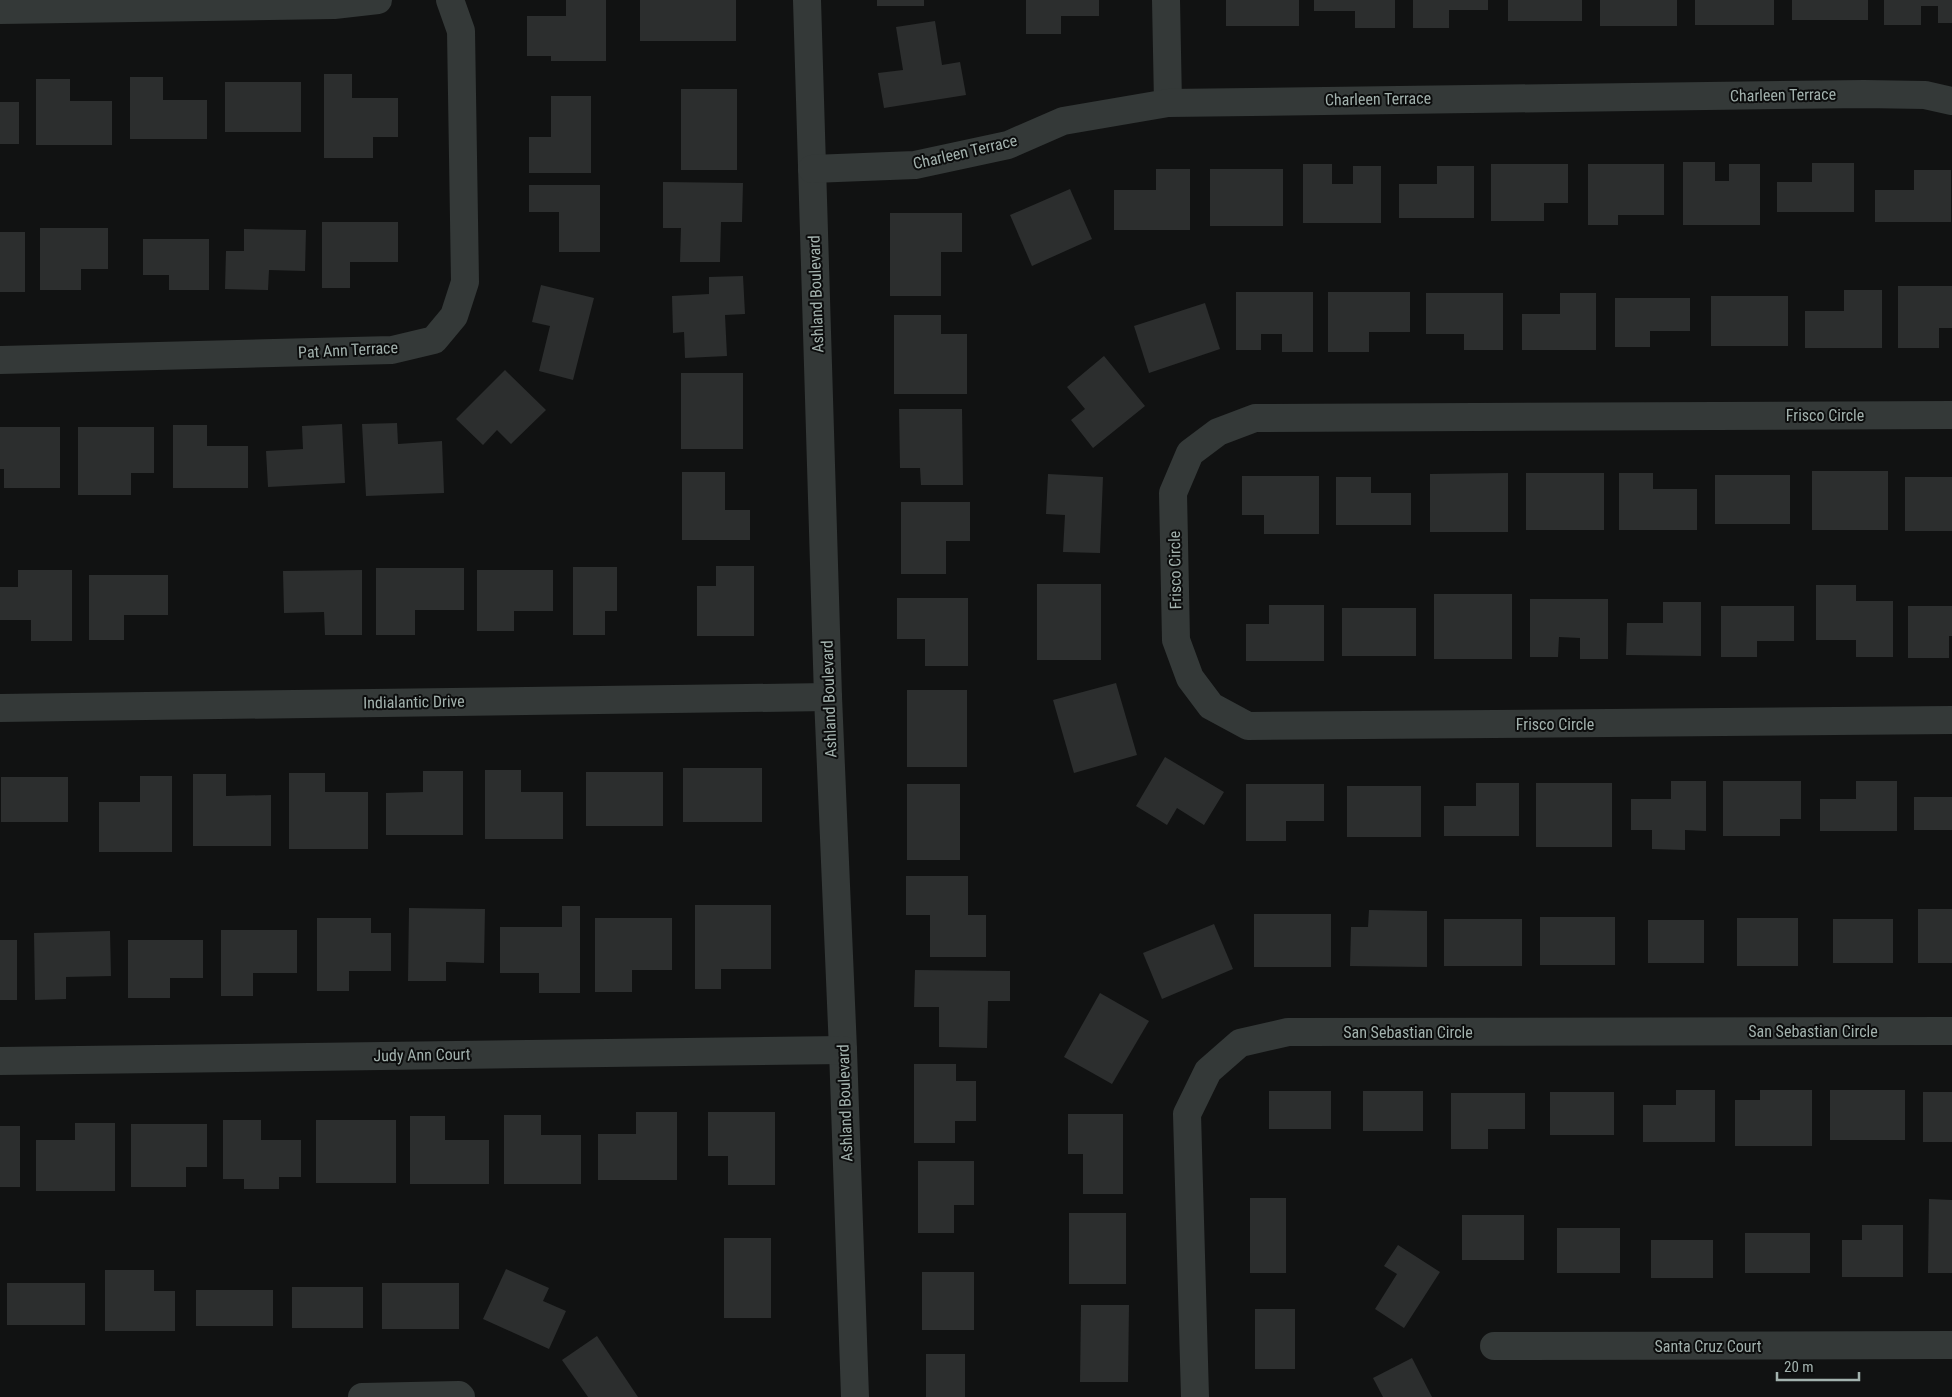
<svg xmlns="http://www.w3.org/2000/svg" width="1952" height="1397" viewBox="0 0 1952 1397" font-family="'Roboto Condensed',sans-serif">
<style>
.building{fill:#2c2e2e}
.lines{fill:none;stroke-linecap:round;stroke-linejoin:round}
.minor{stroke:#343938;stroke-width:28}
.labels{text-anchor:middle;dominant-baseline:central;stroke-width:4;stroke-linejoin:round;paint-order:stroke}
.street-label{font-size:16px;fill:#a3b2ae;stroke:#0c0d0d}
</style>
<rect width="100%" height="100%" fill="#111212"/>
<!-- building -->
<g class="building">
<path d="M 566,0 L 606,0 L 606,61 L 551,61 L 551,56 L 527,56 L 527,16 L 566,16 Z"/>
<rect x="640" y="0" width="96" height="41"/>
<rect x="877" y="0" width="47" height="6"/>
<path d="M 1026,0 L 1099,0 L 1099,16 L 1061,16 L 1061,34 L 1026,34 Z"/>
<rect x="1226" y="0" width="73" height="26"/>
<path d="M 1314,0 L 1395,0 L 1395,28 L 1355,28 L 1355,11 L 1314,11 Z"/>
<path d="M 1413,0 L 1488,0 L 1488,10 L 1449,10 L 1449,28 L 1413,28 Z"/>
<rect x="1508" y="0" width="74" height="21"/>
<rect x="1600" y="0" width="77" height="26"/>
<rect x="1695" y="0" width="79" height="25"/>
<rect x="1792" y="0" width="76" height="20"/>
<path d="M 1884,0 L 1952,0 L 1952,23 L 1938,23 L 1938,6 L 1921,6 L 1921,25 L 1884,25 Z"/>
<path d="M 935,21 L 942,65 L 960,62 L 966,95 L 884,108 L 878,73 L 903,70 L 896,27 Z"/>
<path d="M 324,74 L 352,74 L 352,98 L 398,98 L 398,137 L 373,137 L 373,158 L 324,158 Z"/>
<path d="M 130,77 L 163,77 L 163,100 L 207,100 L 207,139 L 130,139 Z"/>
<path d="M 36,79 L 70,79 L 70,101 L 112,101 L 112,145 L 36,145 Z"/>
<rect x="225" y="82" width="76" height="50"/>
<rect x="681" y="89" width="56" height="81"/>
<path d="M 551,96 L 591,96 L 591,173 L 529,173 L 529,137 L 551,137 Z"/>
<rect x="0" y="102" width="19" height="42"/>
<path d="M 1683,162 L 1715,162 L 1715,181 L 1729,181 L 1729,164 L 1760,164 L 1760,225 L 1683,225 Z"/>
<path d="M 1812,163 L 1854,163 L 1854,212 L 1777,212 L 1777,182 L 1812,182 Z"/>
<path d="M 1303,164 L 1332,164 L 1332,184 L 1353,184 L 1353,166 L 1381,166 L 1381,223 L 1303,223 Z"/>
<path d="M 1491,164 L 1568,164 L 1568,203 L 1544,203 L 1544,221 L 1491,221 Z"/>
<path d="M 1588,164 L 1664,164 L 1664,215 L 1618,215 L 1618,225 L 1588,225 Z"/>
<path d="M 1437,166 L 1474,166 L 1474,218 L 1399,218 L 1399,184 L 1437,184 Z"/>
<path d="M 1156,169 L 1190,169 L 1190,230 L 1114,230 L 1114,190 L 1156,190 Z"/>
<rect x="1210" y="169" width="73" height="57"/>
<path d="M 1914,170 L 1951,170 L 1951,222 L 1875,222 L 1875,190 L 1914,190 Z"/>
<path d="M 663,182 L 743,183 L 742,222 L 721,222 L 720,262 L 680,262 L 681,228 L 663,228 Z"/>
<path d="M 529,185 L 600,185 L 600,252 L 559,252 L 559,212 L 529,212 Z"/>
<path d="M 1070,189 L 1092,239 L 1032,266 L 1010,215 Z"/>
<path d="M 890,213 L 962,213 L 962,252 L 941,252 L 941,296 L 890,296 Z"/>
<path d="M 322,222 L 398,222 L 398,262 L 350,262 L 350,288 L 322,288 Z"/>
<path d="M 40,228 L 108,228 L 108,269 L 81,269 L 81,290 L 40,290 Z"/>
<path d="M 244,229 L 306,230 L 305,271 L 269,270 L 268,290 L 225,289 L 226,251 L 244,251 Z"/>
<rect x="0" y="232" width="25" height="60"/>
<path d="M 143,239 L 209,239 L 209,290 L 169,290 L 169,275 L 143,275 Z"/>
<path d="M 743,276 L 745,314 L 725,315 L 727,356 L 685,358 L 684,332 L 673,333 L 672,296 L 709,294 L 709,277 Z"/>
<path d="M 541,285 L 594,298 L 573,380 L 539,371 L 550,326 L 532,322 Z"/>
<path d="M 1898,286 L 1952,286 L 1952,328 L 1939,328 L 1939,348 L 1898,348 Z"/>
<path d="M 1844,290 L 1882,290 L 1882,348 L 1805,348 L 1805,311 L 1844,311 Z"/>
<path d="M 1236,292 L 1313,292 L 1313,352 L 1282,352 L 1282,334 L 1261,334 L 1261,350 L 1236,350 Z"/>
<path d="M 1328,292 L 1410,292 L 1410,332 L 1369,332 L 1369,352 L 1328,352 Z"/>
<path d="M 1426,293 L 1503,293 L 1503,350 L 1464,350 L 1464,334 L 1426,334 Z"/>
<path d="M 1560,293 L 1596,293 L 1596,350 L 1522,350 L 1522,314 L 1560,314 Z"/>
<rect x="1711" y="296" width="77" height="50"/>
<path d="M 1615,298 L 1690,298 L 1690,331 L 1650,331 L 1650,347 L 1615,347 Z"/>
<path d="M 1205,303 L 1220,349 L 1149,373 L 1134,326 Z"/>
<path d="M 894,315 L 941,315 L 941,334 L 967,334 L 967,394 L 894,394 Z"/>
<path d="M 1104,356 L 1145,406 L 1093,448 L 1071,420 L 1085,409 L 1067,387 Z"/>
<path d="M 505,370 L 546,410 L 511,444 L 497,430 L 483,445 L 456,419 Z"/>
<rect x="681" y="373" width="62" height="76"/>
<path d="M 899,409 L 962,409 L 963,485 L 921,485 L 920,468 L 900,468 Z"/>
<path d="M 397,423 L 398,444 L 442,441 L 444,493 L 366,496 L 362,424 Z"/>
<path d="M 342,424 L 345,483 L 268,487 L 266,451 L 303,449 L 302,426 Z"/>
<path d="M 173,425 L 207,425 L 207,446 L 248,446 L 248,488 L 173,488 Z"/>
<path d="M 0,427 L 60,427 L 60,488 L 4,488 L 4,469 L 0,469 Z"/>
<path d="M 78,427 L 154,427 L 154,473 L 131,473 L 131,495 L 78,495 Z"/>
<rect x="1812" y="471" width="76" height="59"/>
<path d="M 682,472 L 725,472 L 725,510 L 750,510 L 750,540 L 682,540 Z"/>
<path d="M 1508,473 L 1508,532 L 1430,532 L 1430,474 Z"/>
<rect x="1526" y="473" width="78" height="57"/>
<path d="M 1619,473 L 1653,473 L 1653,489 L 1697,489 L 1697,530 L 1619,530 Z"/>
<path d="M 1048,474 L 1103,477 L 1100,553 L 1063,552 L 1065,515 L 1046,514 Z"/>
<rect x="1715" y="475" width="75" height="49"/>
<path d="M 1242,476 L 1319,476 L 1319,534 L 1264,534 L 1264,515 L 1242,515 Z"/>
<path d="M 1336,477 L 1371,477 L 1371,493 L 1411,493 L 1411,525 L 1336,525 Z"/>
<rect x="1905" y="477" width="47" height="54"/>
<path d="M 901,502 L 970,502 L 970,541 L 946,541 L 946,574 L 901,574 Z"/>
<path d="M 716,566 L 754,566 L 754,636 L 697,636 L 697,586 L 716,586 Z"/>
<path d="M 573,567 L 617,567 L 617,611 L 605,611 L 605,635 L 573,635 Z"/>
<path d="M 376,568 L 464,568 L 464,610 L 415,610 L 415,635 L 376,635 Z"/>
<path d="M 18,570 L 72,570 L 72,641 L 31,641 L 31,620 L 0,620 L 0,587 L 18,587 Z"/>
<path d="M 362,570 L 362,635 L 325,635 L 324,612 L 284,613 L 283,571 Z"/>
<path d="M 477,570 L 553,570 L 553,611 L 514,611 L 514,631 L 477,631 Z"/>
<path d="M 89,575 L 168,575 L 168,615 L 124,615 L 124,640 L 89,640 Z"/>
<rect x="1037" y="584" width="64" height="76"/>
<path d="M 1816,585 L 1856,585 L 1856,601 L 1893,601 L 1893,657 L 1856,657 L 1856,640 L 1816,640 Z"/>
<rect x="1434" y="594" width="78" height="65"/>
<path d="M 897,598 L 968,598 L 968,666 L 925,666 L 925,639 L 897,639 Z"/>
<path d="M 1530,599 L 1608,599 L 1608,659 L 1580,659 L 1580,638 L 1559,637 L 1558,657 L 1530,657 Z"/>
<path d="M 1663,602 L 1701,602 L 1701,656 L 1626,655 L 1627,623 L 1663,623 Z"/>
<path d="M 1269,605 L 1324,605 L 1324,661 L 1246,661 L 1246,624 L 1269,624 Z"/>
<path d="M 1721,606 L 1794,606 L 1794,641 L 1757,641 L 1757,657 L 1721,657 Z"/>
<path d="M 1908,606 L 1952,606 L 1952,636 L 1949,636 L 1949,658 L 1908,658 Z"/>
<rect x="1342" y="608" width="74" height="48"/>
<path d="M 1116,683 L 1137,755 L 1074,773 L 1053,700 Z"/>
<rect x="907" y="690" width="60" height="77"/>
<path d="M 1165,757 L 1224,792 L 1204,825 L 1177,808 L 1167,825 L 1136,806 Z"/>
<rect x="683" y="768" width="79" height="54"/>
<path d="M 485,770 L 521,770 L 521,792 L 563,792 L 563,839 L 485,839 Z"/>
<path d="M 423,771 L 463,771 L 463,835 L 386,835 L 386,793 L 423,792 Z"/>
<rect x="586" y="772" width="77" height="54"/>
<path d="M 289,773 L 325,773 L 325,792 L 368,792 L 368,849 L 289,849 Z"/>
<path d="M 193,774 L 226,774 L 226,796 L 271,795 L 271,846 L 193,846 Z"/>
<path d="M 140,776 L 172,776 L 172,852 L 99,852 L 99,802 L 140,802 Z"/>
<rect x="1" y="777" width="67" height="45"/>
<path d="M 1671,781 L 1706,781 L 1706,831 L 1685,830 L 1685,850 L 1652,849 L 1652,830 L 1631,830 L 1631,799 L 1671,799 Z"/>
<path d="M 1723,781 L 1801,781 L 1801,819 L 1780,819 L 1780,836 L 1723,836 Z"/>
<path d="M 1856,781 L 1897,781 L 1897,831 L 1820,831 L 1820,799 L 1856,799 Z"/>
<path d="M 1476,783 L 1519,783 L 1519,836 L 1444,836 L 1444,806 L 1476,806 Z"/>
<rect x="1536" y="783" width="76" height="64"/>
<rect x="907" y="784" width="53" height="76"/>
<path d="M 1246,784 L 1324,784 L 1324,821 L 1286,821 L 1286,841 L 1246,841 Z"/>
<rect x="1347" y="786" width="74" height="51"/>
<rect x="1914" y="797" width="38" height="33"/>
<path d="M 906,876 L 968,876 L 968,915 L 986,915 L 986,957 L 930,957 L 930,915 L 906,915 Z"/>
<path d="M 695,905 L 771,905 L 771,969 L 721,969 L 721,989 L 695,989 Z"/>
<path d="M 562,906 L 580,906 L 580,993 L 539,993 L 539,973 L 500,973 L 500,927 L 562,927 Z"/>
<path d="M 409,908 L 485,909 L 484,963 L 446,962 L 446,981 L 408,981 Z"/>
<rect x="1918" y="909" width="34" height="54"/>
<path d="M 1369,910 L 1427,911 L 1427,967 L 1350,966 L 1351,927 L 1368,927 Z"/>
<rect x="1254" y="914" width="77" height="53"/>
<rect x="1540" y="917" width="75" height="48"/>
<path d="M 317,918 L 371,918 L 371,933 L 391,933 L 391,971 L 349,971 L 349,991 L 317,991 Z"/>
<path d="M 595,918 L 672,918 L 672,970 L 632,970 L 632,992 L 595,992 Z"/>
<rect x="1737" y="918" width="61" height="48"/>
<rect x="1444" y="919" width="78" height="47"/>
<rect x="1833" y="919" width="60" height="44"/>
<rect x="1648" y="920" width="56" height="43"/>
<path d="M 1214,924 L 1233,969 L 1162,999 L 1143,953 Z"/>
<path d="M 221,930 L 297,930 L 297,973 L 253,973 L 253,996 L 221,996 Z"/>
<path d="M 110,931 L 111,976 L 66,977 L 66,999 L 35,1000 L 34,933 Z"/>
<rect x="0" y="940" width="17" height="60"/>
<path d="M 128,940 L 203,940 L 203,978 L 170,978 L 170,998 L 128,998 Z"/>
<path d="M 915,970 L 1010,971 L 1010,1001 L 988,1001 L 987,1048 L 939,1047 L 939,1007 L 914,1007 Z"/>
<path d="M 1100,993 L 1149,1021 L 1112,1084 L 1064,1057 Z"/>
<path d="M 914,1064 L 956,1064 L 956,1081 L 976,1081 L 976,1121 L 955,1121 L 955,1143 L 914,1143 Z"/>
<path d="M 1676,1090 L 1715,1090 L 1715,1142 L 1643,1142 L 1643,1105 L 1676,1105 Z"/>
<path d="M 1760,1090 L 1812,1090 L 1812,1146 L 1735,1146 L 1735,1100 L 1760,1100 Z"/>
<rect x="1830" y="1090" width="75" height="50"/>
<rect x="1269" y="1091" width="62" height="38"/>
<rect x="1363" y="1091" width="60" height="40"/>
<rect x="1550" y="1092" width="64" height="43"/>
<rect x="1923" y="1092" width="29" height="50"/>
<path d="M 1451,1093 L 1525,1093 L 1525,1129 L 1488,1129 L 1488,1149 L 1451,1149 Z"/>
<path d="M 636,1112 L 677,1112 L 677,1180 L 598,1180 L 598,1134 L 636,1134 Z"/>
<path d="M 708,1112 L 775,1112 L 775,1185 L 728,1185 L 728,1156 L 708,1156 Z"/>
<path d="M 1068,1114 L 1123,1114 L 1123,1194 L 1083,1194 L 1083,1154 L 1068,1154 Z"/>
<path d="M 504,1115 L 541,1115 L 541,1135 L 581,1135 L 581,1184 L 504,1184 Z"/>
<path d="M 410,1116 L 445,1116 L 445,1140 L 489,1140 L 489,1184 L 410,1184 Z"/>
<path d="M 223,1120 L 261,1120 L 261,1140 L 301,1140 L 301,1177 L 279,1177 L 279,1189 L 244,1189 L 244,1179 L 223,1179 Z"/>
<rect x="316" y="1120" width="80" height="63"/>
<path d="M 75,1123 L 115,1123 L 115,1191 L 36,1191 L 36,1140 L 75,1140 Z"/>
<path d="M 131,1124 L 207,1124 L 207,1167 L 186,1167 L 186,1187 L 131,1187 Z"/>
<rect x="0" y="1126" width="20" height="61"/>
<path d="M 918,1161 L 974,1161 L 974,1205 L 954,1205 L 954,1233 L 918,1233 Z"/>
<rect x="1250" y="1198" width="36" height="75"/>
<path d="M 1929,1199 L 1952,1200 L 1952,1273 L 1928,1273 Z"/>
<rect x="1069" y="1213" width="57" height="71"/>
<rect x="1462" y="1215" width="62" height="45"/>
<path d="M 1862,1225 L 1903,1225 L 1903,1277 L 1842,1277 L 1842,1240 L 1862,1240 Z"/>
<rect x="1557" y="1228" width="63" height="45"/>
<rect x="1745" y="1233" width="65" height="40"/>
<rect x="724" y="1238" width="47" height="80"/>
<rect x="1651" y="1240" width="62" height="38"/>
<path d="M 1398,1245 L 1440,1272 L 1404,1328 L 1375,1309 L 1397,1274 L 1384,1266 Z"/>
<path d="M 506,1269 L 549,1288 L 543,1301 L 566,1311 L 549,1349 L 483,1319 Z"/>
<path d="M 105,1270 L 154,1270 L 154,1291 L 175,1291 L 175,1331 L 105,1331 Z"/>
<rect x="922" y="1272" width="52" height="58"/>
<rect x="7" y="1283" width="78" height="42"/>
<rect x="382" y="1283" width="77" height="46"/>
<rect x="292" y="1287" width="71" height="41"/>
<rect x="196" y="1290" width="77" height="36"/>
<path d="M 1081,1305 L 1129,1305 L 1128,1382 L 1080,1382 Z"/>
<rect x="1255" y="1309" width="40" height="60"/>
<path d="M 597,1336 L 638,1397 L 588,1397 L 562,1360 Z"/>
<rect x="926" y="1354" width="39" height="43"/>
<path d="M 1412,1358 L 1432,1397 L 1383,1397 L 1373,1378 Z"/>
</g>
<g class="lines">
<!-- minor -->
<g class="minor">
<path d="M 807,0 L 828,697 L 843,1050 L 855,1397"/>
<path d="M 1166,0 L 1168,103"/>
<path d="M 0,10 L 334,5 L 378,0"/>
<path d="M 812,169 L 915,165 L 1008,145 L 1063,121 L 1168,103 L 1864,94 L 1925,95 L 1952,101"/>
<path d="M 0,360 L 392,350 L 434,340 L 454,316 L 465,282 L 461,31 L 450,0"/>
<path d="M 1952,415 L 1255,418 L 1218,432 L 1190,453 L 1173,493 L 1176,640 L 1190,678 L 1211,706 L 1248,726 L 1952,720"/>
<path d="M 0,708 L 828,697"/>
<path d="M 0,1061 L 843,1050"/>
<path d="M 1494,1346 L 1952,1345"/>
<path d="M 362,1397 L 459,1395 L 461,1397"/>
<path d="M 1195,1397 L 1187,1114 L 1208,1071 L 1240,1043 L 1288,1032 L 1952,1031"/>
</g>
</g>
<g class="labels">
<!-- street labels -->
<g class="street-label">
<text transform="translate(1783 95) rotate(-1)">Charleen Terrace</text>
<text transform="translate(1378 99) rotate(-1)">Charleen Terrace</text>
<text transform="translate(965 152) rotate(-13)">Charleen Terrace</text>
<text transform="translate(816 294) rotate(-92)">Ashland Boulevard</text>
<text transform="translate(348 350) rotate(-3)">Pat Ann Terrace</text>
<text x="1825" y="415">Frisco Circle</text>
<text transform="translate(1175 570) rotate(-91)">Frisco Circle</text>
<text transform="translate(829 699) rotate(-92)">Ashland Boulevard</text>
<text transform="translate(414 702) rotate(-1)">Indialantic Drive</text>
<text x="1555" y="724">Frisco Circle</text>
<text x="1813" y="1031">San Sebastian Circle</text>
<text x="1408" y="1032">San Sebastian Circle</text>
<text transform="translate(422 1055) rotate(-1)">Judy Ann Court</text>
<text transform="translate(845 1103) rotate(-92)">Ashland Boulevard</text>
<text x="1708" y="1346">Santa Cruz Court</text>
</g>
</g>
<!-- scale -->
<path d="M1777 1372v8h82v-8" fill="none" stroke="#a3b2ae" stroke-width="2.5"/>
<text x="1784" y="1372" font-size="15" fill="#a3b2ae" stroke="#0c0d0d" stroke-width="4" paint-order="stroke">20 m</text>
</svg>
